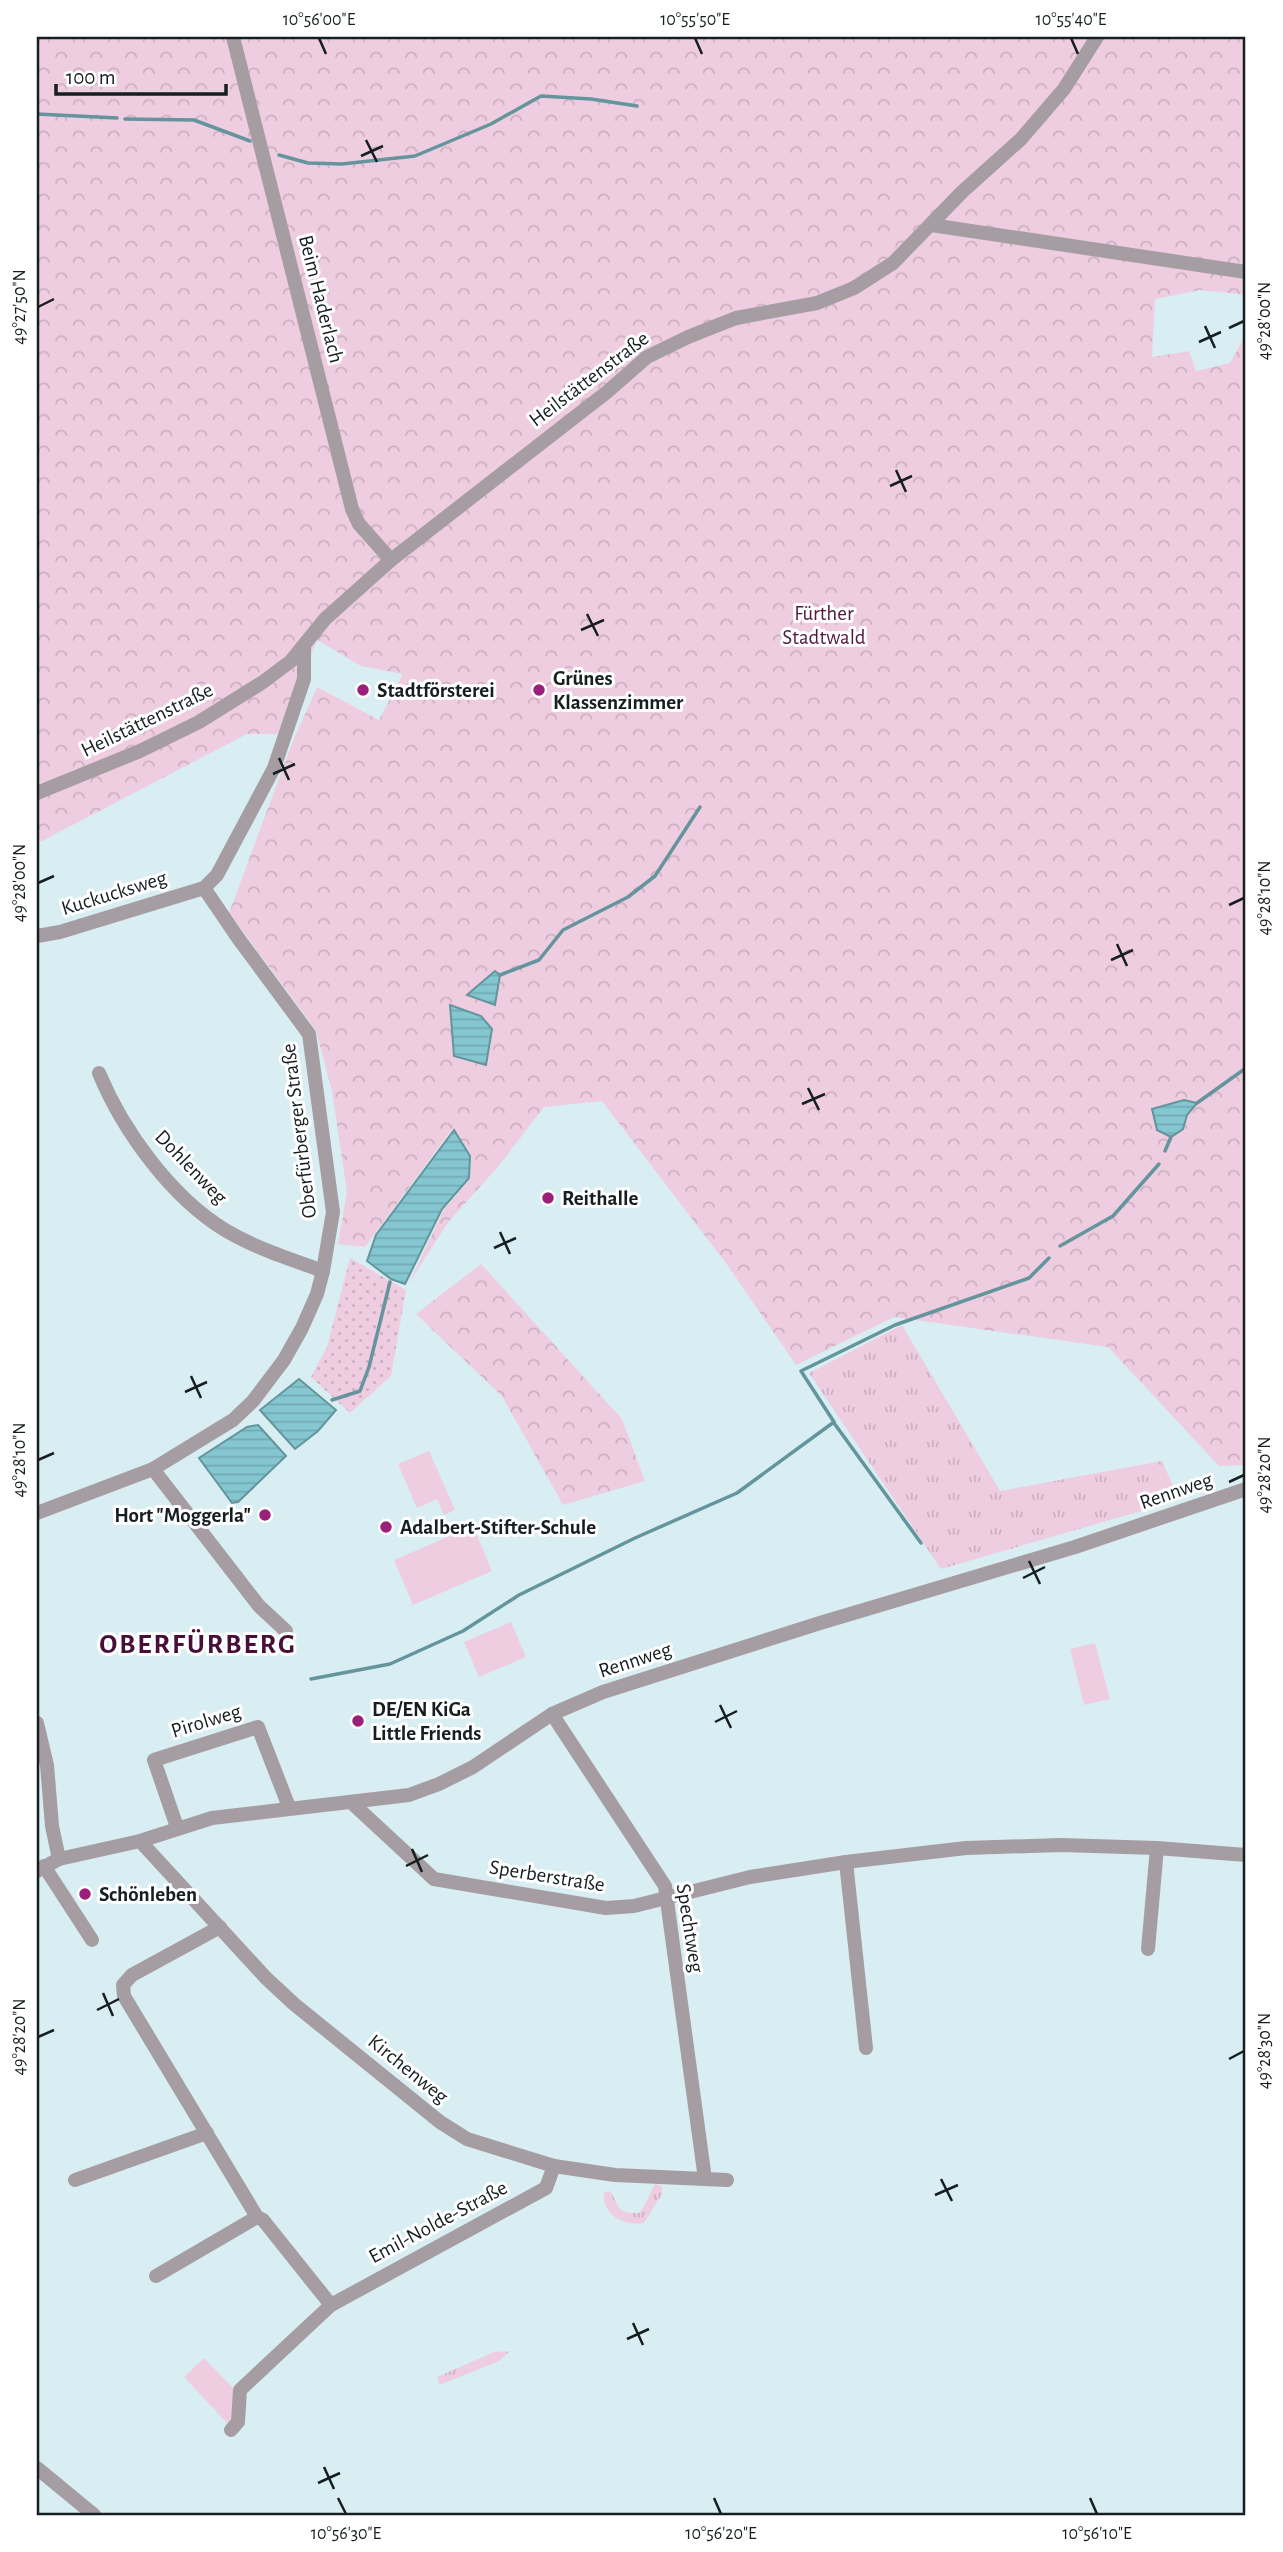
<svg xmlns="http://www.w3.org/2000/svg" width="1283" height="2552" viewBox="0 0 1283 2552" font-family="'Alegreya Sans',sans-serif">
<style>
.grass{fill:url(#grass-tufts)}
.forest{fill:url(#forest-crowns)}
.park{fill:#efcde1}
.garden{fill:url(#garden-dots)}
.water{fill:url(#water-rules);stroke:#64949c;stroke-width:2}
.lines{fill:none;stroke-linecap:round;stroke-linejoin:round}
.stream{stroke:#64949c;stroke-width:3.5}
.minor{stroke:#a59da2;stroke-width:14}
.ticks{fill:none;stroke:#161e20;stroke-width:2.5}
.poi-dot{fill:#9a2079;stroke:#fff;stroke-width:2.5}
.labels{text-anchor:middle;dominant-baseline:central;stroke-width:6;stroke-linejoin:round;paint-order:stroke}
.street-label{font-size:21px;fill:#161e20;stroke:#fff}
.park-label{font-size:21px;fill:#511840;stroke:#fff}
.poi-label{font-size:21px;font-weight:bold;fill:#161e20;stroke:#fff;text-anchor:start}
.district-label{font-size:28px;font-weight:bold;letter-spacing:2px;fill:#480e38;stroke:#fff}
.neatline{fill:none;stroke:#161e20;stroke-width:2.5}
.ticks-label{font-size:18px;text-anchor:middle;fill:#161e20}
</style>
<defs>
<pattern id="grass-tufts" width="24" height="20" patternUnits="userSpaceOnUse" patternTransform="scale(1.75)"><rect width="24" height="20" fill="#efcde1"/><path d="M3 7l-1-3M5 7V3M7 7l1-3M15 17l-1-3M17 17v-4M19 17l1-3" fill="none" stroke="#ccb0c1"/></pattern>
<pattern id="forest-crowns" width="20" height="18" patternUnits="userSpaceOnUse" patternTransform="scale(1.75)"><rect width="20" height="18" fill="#efcde1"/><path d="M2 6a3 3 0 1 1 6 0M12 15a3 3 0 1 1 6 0" fill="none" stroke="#ccb0c1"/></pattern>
<pattern id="garden-dots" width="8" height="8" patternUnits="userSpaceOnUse" patternTransform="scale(1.75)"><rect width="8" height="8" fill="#efcde1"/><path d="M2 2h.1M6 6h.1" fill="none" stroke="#ccb0c1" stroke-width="1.8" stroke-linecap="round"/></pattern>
<pattern id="water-rules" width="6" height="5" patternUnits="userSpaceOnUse" patternTransform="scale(1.75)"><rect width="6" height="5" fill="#85c7d1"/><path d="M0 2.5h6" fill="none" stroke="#72aab3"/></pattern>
</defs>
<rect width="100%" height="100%" fill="#d8eef2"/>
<!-- grass -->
<g class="grass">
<path d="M 902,1325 L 1000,1491 L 1162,1461 L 1179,1500 L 941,1569 L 809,1373 Z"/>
<path d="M 655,2184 L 662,2186 L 662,2194 L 644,2223 C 625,2226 602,2216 604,2193 L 610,2191 C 620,2207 617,2214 639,2213 C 647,2204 649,2194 655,2184 Z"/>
<path d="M 510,2351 L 499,2361 L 440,2385 L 437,2377 L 494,2352 Z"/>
</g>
<!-- forest -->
<g class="forest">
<path d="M 37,37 L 1246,37 L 1246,295 L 1200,290 L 1155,299 L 1152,357 L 1189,351 L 1196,371 L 1230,363 L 1246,334 L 1246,1465 L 1219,1466 L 1108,1347 L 894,1317 L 796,1365 L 728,1266 L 602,1101 L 544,1107 L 497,1168 L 449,1221 L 409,1283 L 444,1209 L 470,1179 L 471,1155 L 453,1128 L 365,1247 L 338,1244 L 347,1192 L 332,1091 L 316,1030 L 229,913 L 293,741 L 317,687 L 379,720 L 403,674 L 361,666 L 317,640 L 278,734 L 247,734 L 42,841 L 37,841 Z"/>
<path d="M 481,1264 L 622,1419 L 645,1481 L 563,1505 L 502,1396 L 416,1314 Z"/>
</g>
<!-- park -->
<g class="park">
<path d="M 429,1451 L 455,1510 L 444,1515 L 437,1499 L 417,1508 L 398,1464 Z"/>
<path d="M 473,1526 L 492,1571 L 413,1605 L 394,1560 Z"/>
<path d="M 511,1622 L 526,1657 L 479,1677 L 464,1642 Z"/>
<path d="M 1095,1643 L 1110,1699 L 1084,1705 L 1070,1649 Z"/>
<path d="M 204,2358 L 237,2392 L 235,2418 L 229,2425 L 184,2377 Z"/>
</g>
<!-- garden -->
<path class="garden" d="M 350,1258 L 406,1290 L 391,1376 L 350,1413 L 311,1377 L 327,1347 Z"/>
<!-- water -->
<g class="water">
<path d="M 495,971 L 500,975 L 495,1005 L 467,995 Z"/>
<path d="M 450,1005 L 481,1016 L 492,1029 L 486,1065 L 454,1056 Z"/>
<path d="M 1184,1100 L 1197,1103 L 1187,1115 L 1183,1129 L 1171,1137 L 1157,1130 L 1152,1109 Z"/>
<path d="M 454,1130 L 470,1156 L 469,1178 L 442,1209 L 405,1284 L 391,1279 L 367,1261 L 376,1235 Z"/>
<path d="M 299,1379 L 336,1410 L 318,1431 L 295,1449 L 260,1410 Z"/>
<path d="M 258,1425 L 286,1456 L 238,1502 L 232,1503 L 199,1458 L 247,1427 Z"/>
</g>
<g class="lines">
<!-- stream -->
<g class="stream">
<path d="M 37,114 L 117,118"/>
<path d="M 125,119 L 194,120 L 250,141"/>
<path d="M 279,155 L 308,163 L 342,164 L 415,156 L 491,124 L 541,96 L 591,99 L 637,106"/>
<path d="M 500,975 L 539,960 L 563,930 L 628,897 L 655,876 L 700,807"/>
<path d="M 1197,1103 L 1246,1068"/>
<path d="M 1165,1151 L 1171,1137"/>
<path d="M 1060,1246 L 1113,1216 L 1159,1164"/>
<path d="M 332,1400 L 360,1391 L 369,1367 L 390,1282"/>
<path d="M 834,1423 L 921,1543"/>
<path d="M 311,1679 L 390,1664 L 463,1631 L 519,1595 L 635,1538 L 737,1493 L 834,1422 L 801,1371 L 895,1325 L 1029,1278 L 1049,1258"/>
</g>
<!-- minor -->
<g class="minor">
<path d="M 233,37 L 352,509 L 359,524 L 391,560"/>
<path d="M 931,225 L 1246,272"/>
<path d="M 37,793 L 140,751 L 199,722 L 263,682 L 291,661 L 325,619 L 391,560 L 607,392 L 647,357 L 688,337 L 736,318 L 817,303 L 854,288 L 893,263 L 962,192 L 1021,139 L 1064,89 L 1097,37"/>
<path d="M 37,936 L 60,932 L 204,888 L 217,875 L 274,768 L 304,679 L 304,647"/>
<path d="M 99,1073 C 123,1131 171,1197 225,1230 C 255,1248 290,1259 323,1271"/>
<path d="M 153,1469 L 259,1606 L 286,1631"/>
<path d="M 37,1513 L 153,1469 L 233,1420 L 253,1401 L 284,1360 L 302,1328 L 317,1294 L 323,1271 L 333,1212 L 309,1034 L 238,938 L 204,888"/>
<path d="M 552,1714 L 665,1886 L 705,2179"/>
<path d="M 37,1723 L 47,1765 L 52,1826 L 59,1859"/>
<path d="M 351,1802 L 434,1879 L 606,1908 L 634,1906 L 750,1877 L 846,1862 L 966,1848 L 1061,1845 L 1157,1848 L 1246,1855"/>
<path d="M 177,1827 L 154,1760 L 258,1727 L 289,1807"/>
<path d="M 140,1841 L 266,1978 L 294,2004 L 440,2122 L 467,2139 L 554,2166 L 615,2175 L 727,2180"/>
<path d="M 846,1862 L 866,2048"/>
<path d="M 44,1866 L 92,1940"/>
<path d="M 37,1871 L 59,1859 L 140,1841 L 212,1818 L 409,1795 L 439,1784 L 473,1767 L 552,1714 L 603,1692 L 820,1623 L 1075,1547 L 1246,1489"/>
<path d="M 220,1927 L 132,1975 L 123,1985 L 124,1996 L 257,2217 L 263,2220 L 331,2305"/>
<path d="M 1148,1949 L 1157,1848"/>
<path d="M 75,2180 L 207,2133"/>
<path d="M 156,2276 L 257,2217"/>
<path d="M 231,2430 L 238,2422 L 240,2390 L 331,2305 L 546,2188 L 554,2166"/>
<path d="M 37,2468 L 94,2515"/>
</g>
</g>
<!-- ticks -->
<path class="ticks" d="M 319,38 L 326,54M 695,38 L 702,54M 1071,38 L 1078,54M 366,140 L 377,162M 361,156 L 383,146M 38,307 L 54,299M 1205,326 L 1215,348M 1229,328 L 1244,321M 1199,342 L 1221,332M 896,470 L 906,492M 890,486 L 912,476M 587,614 L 598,636M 581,630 L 604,620M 279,758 L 289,780M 273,774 L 295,764M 38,883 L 54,876M 1229,905 L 1244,898M 1117,944 L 1127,966M 1111,960 L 1133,950M 808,1088 L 819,1110M 802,1104 L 825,1094M 500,1232 L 510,1254M 494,1248 L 516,1238M 191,1376 L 201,1398M 185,1392 L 207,1382M 38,1460 L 54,1453M 1229,1482 L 1244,1475M 1029,1561 L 1040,1584M 1023,1578 L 1045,1567M 720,1705 L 731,1728M 715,1722 L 737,1711M 412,1849 L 422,1872M 406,1866 L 428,1855M 103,1993 L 113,2016M 97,2010 L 119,1999M 38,2037 L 54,2030M 1229,2059 L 1244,2051M 941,2179 L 952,2201M 935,2195 L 958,2185M 633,2323 L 643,2345M 627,2339 L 649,2329M 324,2467 L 334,2489M 318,2483 L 340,2473M 338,2498 L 346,2514M 714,2498 L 721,2514M 1090,2498 L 1097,2514"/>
<!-- markers -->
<g class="poi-dot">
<circle cx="363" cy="690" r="7"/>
<circle cx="539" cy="690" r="7"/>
<circle cx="548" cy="1198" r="7"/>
<circle cx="265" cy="1515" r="7"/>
<circle cx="386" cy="1527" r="7"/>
<circle cx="358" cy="1721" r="7"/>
<circle cx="85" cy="1894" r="7"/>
</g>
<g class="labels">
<!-- street labels -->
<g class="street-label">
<text transform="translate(321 299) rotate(76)">Beim Haderlach</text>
<text transform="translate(589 379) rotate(-37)">Heilstättenstraße</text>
<text transform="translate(147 720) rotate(-26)">Heilstättenstraße</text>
<text transform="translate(114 893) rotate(-17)">Kuckucksweg</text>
<text transform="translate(299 1131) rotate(-97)">Oberfürberger Straße</text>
<text transform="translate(191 1167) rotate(46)">Dohlenweg</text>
<text transform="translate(1176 1491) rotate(-19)">Rennweg</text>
<text transform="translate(635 1660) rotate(-18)">Rennweg</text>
<text transform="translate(206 1721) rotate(-17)">Pirolweg</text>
<text transform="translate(547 1876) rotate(9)">Sperberstraße</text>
<text transform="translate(690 1928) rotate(81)">Spechtweg</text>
<text transform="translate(408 2069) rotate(39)">Kirchenweg</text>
<text transform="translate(438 2222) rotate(-28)">Emil-Nolde-Straße</text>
</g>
<!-- park labels -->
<g class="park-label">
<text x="824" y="613">Fürther<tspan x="824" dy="24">Stadtwald</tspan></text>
</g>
<!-- poi labels -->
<g class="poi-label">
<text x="553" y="678">Grünes<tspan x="553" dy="24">Klassenzimmer</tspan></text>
<text x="377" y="690">Stadtförsterei</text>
<text x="562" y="1198">Reithalle</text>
<text x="251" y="1515" text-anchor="end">Hort "Moggerla"</text>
<text x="400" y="1527">Adalbert-Stifter-Schule</text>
<text x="372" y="1709">DE/EN KiGa<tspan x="372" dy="24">Little Friends</tspan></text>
<text x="99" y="1894">Schönleben</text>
</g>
<!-- district labels -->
<g class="district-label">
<text x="198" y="1645">OBERFÜRBERG</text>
</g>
</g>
<!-- border -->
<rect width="1283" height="2552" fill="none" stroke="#ffffff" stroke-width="77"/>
<!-- scale -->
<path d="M56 84v10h170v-10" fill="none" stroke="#161e20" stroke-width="3.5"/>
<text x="66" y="84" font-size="21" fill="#161e20" stroke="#ffffff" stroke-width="5" paint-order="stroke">100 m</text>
<rect x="38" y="38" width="1206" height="2476" class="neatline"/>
<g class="ticks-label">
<text x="319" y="25">10°56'00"E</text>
<text x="695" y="25">10°55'50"E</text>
<text x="1071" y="25">10°55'40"E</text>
<text transform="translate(19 307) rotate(-90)" y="6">49°27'50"N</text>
<text transform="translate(1264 321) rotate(-90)" y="6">49°28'00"N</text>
<text transform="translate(19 883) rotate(-90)" y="6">49°28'00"N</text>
<text transform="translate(1264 898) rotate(-90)" y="6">49°28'10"N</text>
<text transform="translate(19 1460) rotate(-90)" y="6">49°28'10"N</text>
<text transform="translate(1264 1475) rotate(-90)" y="6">49°28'20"N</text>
<text transform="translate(19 2037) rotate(-90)" y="6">49°28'20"N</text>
<text transform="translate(1264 2051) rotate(-90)" y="6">49°28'30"N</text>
<text x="346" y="2539">10°56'30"E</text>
<text x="721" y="2539">10°56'20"E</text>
<text x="1097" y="2539">10°56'10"E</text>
</g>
</svg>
